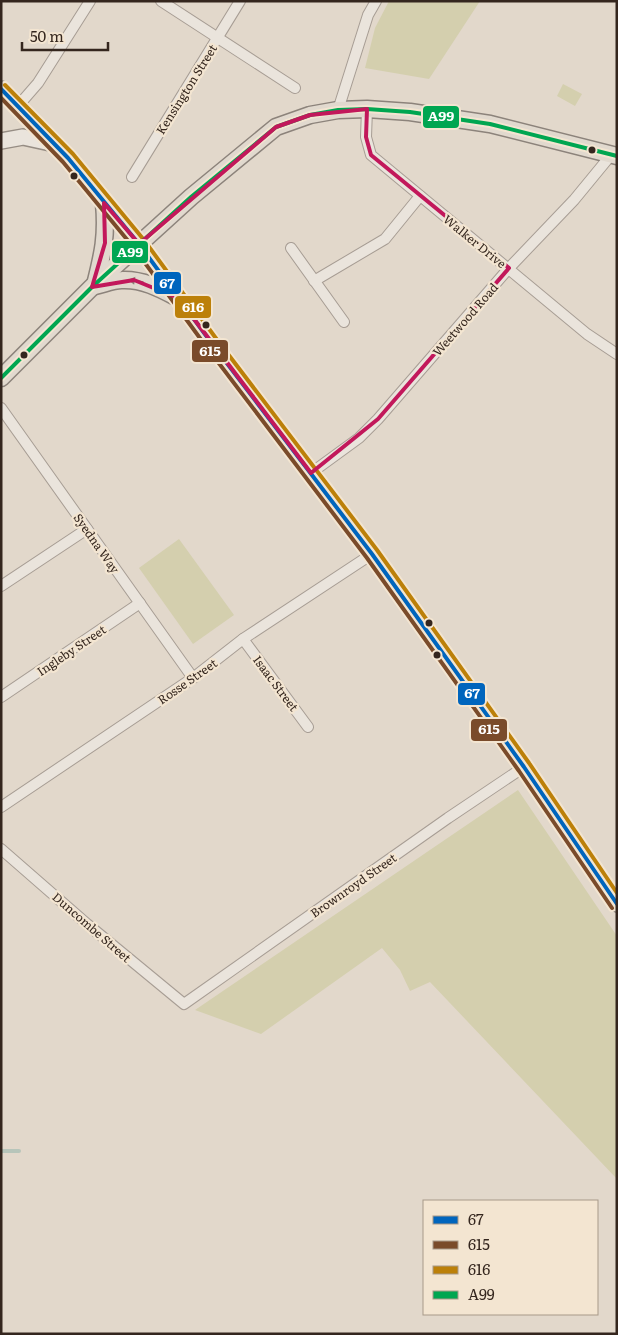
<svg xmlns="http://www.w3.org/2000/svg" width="618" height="1335" viewBox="0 0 618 1335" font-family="Literata,serif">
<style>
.green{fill:#d4cfae}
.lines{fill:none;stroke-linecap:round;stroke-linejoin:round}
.stream{stroke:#b7c5ba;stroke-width:4}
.minor-casing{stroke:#a79d94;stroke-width:12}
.secondary-casing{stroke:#968d84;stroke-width:18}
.primary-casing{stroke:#8c837b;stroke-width:19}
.minor{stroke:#eae4dc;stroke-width:10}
.secondary{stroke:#eae4dc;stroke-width:15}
.primary{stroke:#e1d9ce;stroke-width:16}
.bus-1-casing{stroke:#f3e5d1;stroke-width:8}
.bus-2-casing{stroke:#f3e5d1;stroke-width:8}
.bus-3-casing{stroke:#f3e5d1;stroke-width:8}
.bus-4-casing{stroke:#f3e5d1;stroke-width:8}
.bus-1{stroke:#0065bd;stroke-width:4}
.bus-2{stroke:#7a4b2a;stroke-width:4}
.bus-3{stroke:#bc8009;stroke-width:4}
.bus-4{stroke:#00a651;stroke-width:4}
.oneway{fill:#8a8076}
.marked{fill:none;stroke:#c2185b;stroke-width:4;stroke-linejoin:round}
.bus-dot{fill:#34261e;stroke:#f3e5d1;stroke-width:2}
.labels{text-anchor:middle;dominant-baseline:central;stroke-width:4.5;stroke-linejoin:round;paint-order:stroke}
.street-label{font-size:12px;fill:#34261e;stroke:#f3e5d1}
.line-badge{stroke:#f3e5d1;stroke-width:2}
.badge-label{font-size:14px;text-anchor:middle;font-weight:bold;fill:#fff}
</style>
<rect width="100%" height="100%" fill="#e2d8cb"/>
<!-- green -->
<g class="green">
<path d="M 389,1 L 480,1 L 429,79 L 365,68 L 375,28 Z"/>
<path d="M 563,84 L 582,94 L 575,106 L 557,96 Z"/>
<path d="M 179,539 L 234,615 L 193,644 L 139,568 Z"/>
<path d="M 518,790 L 617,936 L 617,1179 L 430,982 L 410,991 L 400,970 L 382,948 L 261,1034 L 195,1010 Z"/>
</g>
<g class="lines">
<!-- stream -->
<path class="stream" d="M 1,1151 L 19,1151"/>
<defs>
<g id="minor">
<path d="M 161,1 L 295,88"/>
<path d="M 18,106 L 38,83 L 90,1"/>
<path d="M 367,109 L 366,137 L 371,155 L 587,334 L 617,354"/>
<path d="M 338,110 L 368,15 L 376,1"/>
<path d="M 132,177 L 240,1"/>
<path d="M 291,248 L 344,322"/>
<path d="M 314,281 L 385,239 L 420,196"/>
<path d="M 1,408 L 193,678"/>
<path d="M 311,473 L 359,438 L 378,419 L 509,268 L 574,200 L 611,155"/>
<path d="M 1,586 L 87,529"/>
<path d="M 243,639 L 308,727"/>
<path d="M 1,697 L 140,603"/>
<path d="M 1,807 L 193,678 L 243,639 L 372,554"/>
<path d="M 1,849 L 87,924 L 184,1004 L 448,818 L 524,767"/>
</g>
<g id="secondary">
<path d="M 1,89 L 68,158 L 139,244 L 210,341 L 372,554 L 524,767 L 617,904"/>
<path d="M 1,141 L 23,137 L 55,144"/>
</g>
<g id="primary">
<path d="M 95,285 C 103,253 107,236 104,203"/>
<path d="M 95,286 C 104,284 113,280 122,280 C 143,279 161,289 178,298"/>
<path d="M 1,378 L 92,287 L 191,197 L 276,127 L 310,115 L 338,110 L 367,109 L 410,112 L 490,124 L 617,156"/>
</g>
</defs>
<!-- minor casing -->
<use href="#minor" class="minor-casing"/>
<!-- secondary casing -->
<use href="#secondary" class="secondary-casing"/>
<!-- primary casing -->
<use href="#primary" class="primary-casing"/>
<!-- minor -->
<use href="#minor" class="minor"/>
<!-- secondary -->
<use href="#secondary" class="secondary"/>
<!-- primary -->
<use href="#primary" class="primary"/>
<defs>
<path id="bus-1" d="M 1,89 L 68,158 L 139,244 L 210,341 L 372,554 L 524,767 L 617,904"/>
<path id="bus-2" d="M 1,98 L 63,162 L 134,248 L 205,345 L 367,558 L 519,771 L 612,908"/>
<path id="bus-3" d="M 5,85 L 73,154 L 144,240 L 215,337 L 377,550 L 529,763 L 617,893"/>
<path id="bus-4" d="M 1,378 L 92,287 L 191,197 L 276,127 L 310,115 L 338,110 L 367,109 L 410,112 L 490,124 L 617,156"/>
</defs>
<!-- bus-1 casing -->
<use href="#bus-1" class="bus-1-casing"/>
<!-- bus-2 casing -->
<use href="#bus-2" class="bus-2-casing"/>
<!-- bus-3 casing -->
<use href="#bus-3" class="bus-3-casing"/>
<!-- bus-4 casing -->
<use href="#bus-4" class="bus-4-casing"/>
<!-- bus-1 -->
<use href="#bus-1" class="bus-1"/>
<!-- bus-2 -->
<use href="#bus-2" class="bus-2"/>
<!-- bus-3 -->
<use href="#bus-3" class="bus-3"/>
<!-- bus-4 -->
<use href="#bus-4" class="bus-4"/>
</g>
<!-- one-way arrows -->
<defs><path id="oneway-solid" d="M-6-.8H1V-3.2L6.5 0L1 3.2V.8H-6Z" transform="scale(1.25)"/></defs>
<use class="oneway" href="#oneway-solid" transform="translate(136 281) rotate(-171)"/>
<!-- marked area -->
<path class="marked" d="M 367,109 L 366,137 L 371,155 L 509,268 L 378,419 L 311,473 L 178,298 L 134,280 L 92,287 L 105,243 L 104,203 L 139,244 L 276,127 L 310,115 Z"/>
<!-- markers -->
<g class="bus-dot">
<circle cx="592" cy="150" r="4.5"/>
<circle cx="74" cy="176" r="4.5"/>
<circle cx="206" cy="325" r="4.5"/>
<circle cx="24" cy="355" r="4.5"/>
<circle cx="429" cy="623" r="4.5"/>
<circle cx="437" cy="655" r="4.5"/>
</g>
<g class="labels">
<!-- street labels -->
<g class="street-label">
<text transform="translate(186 89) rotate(-58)">Kensington Street</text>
<text transform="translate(475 241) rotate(39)">Walker Drive</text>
<text transform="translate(465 319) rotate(-49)">Weetwood Road</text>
<text transform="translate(97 543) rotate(55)">Syedna Way</text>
<text transform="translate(71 650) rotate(-34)">Ingleby Street</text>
<text transform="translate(187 681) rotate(-35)">Rosse Street</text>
<text transform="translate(276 683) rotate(53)">Isaac Street</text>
<text transform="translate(353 885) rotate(-35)">Brownroyd Street</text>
<text transform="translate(92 927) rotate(41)">Duncombe Street</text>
</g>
</g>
<g class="line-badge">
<rect x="422" y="105" width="38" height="24" rx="5" fill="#00a651"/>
<rect x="111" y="240" width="38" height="24" rx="5" fill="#00a651"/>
<rect x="153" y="271" width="29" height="24" rx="5" fill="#0065bd"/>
<rect x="174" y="295" width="38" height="24" rx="5" fill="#bc8009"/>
<rect x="191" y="339" width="38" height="24" rx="5" fill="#7a4b2a"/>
<rect x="457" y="682" width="29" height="24" rx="5" fill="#0065bd"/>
<rect x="470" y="718" width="38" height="24" rx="5" fill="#7a4b2a"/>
</g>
<g class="badge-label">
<text x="441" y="121">A99</text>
<text x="130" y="257">A99</text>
<text x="167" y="288">67</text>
<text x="193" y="312">616</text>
<text x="210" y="356">615</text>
<text x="472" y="698">67</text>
<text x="489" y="734">615</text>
</g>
<!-- border -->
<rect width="618" height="1335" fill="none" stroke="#34261e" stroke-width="5"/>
<!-- legend -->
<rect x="423" y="1200" width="175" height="115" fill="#f3e5d1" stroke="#a79989"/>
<rect x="433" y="1216" width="25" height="8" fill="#0065bd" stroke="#a79989"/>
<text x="468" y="1225" font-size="15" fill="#34261e">67</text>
<rect x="433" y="1241" width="25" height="8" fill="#7a4b2a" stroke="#a79989"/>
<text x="468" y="1250" font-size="15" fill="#34261e">615</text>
<rect x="433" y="1266" width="25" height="8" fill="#bc8009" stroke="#a79989"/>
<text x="468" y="1275" font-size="15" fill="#34261e">616</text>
<rect x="433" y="1291" width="25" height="8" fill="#00a651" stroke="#a79989"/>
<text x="468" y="1300" font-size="15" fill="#34261e">A99</text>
<!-- scale -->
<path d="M22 42v8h86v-8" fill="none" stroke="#34261e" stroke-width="2.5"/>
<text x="30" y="42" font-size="15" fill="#34261e" stroke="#f3e5d1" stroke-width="4" paint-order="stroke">50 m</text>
</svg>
